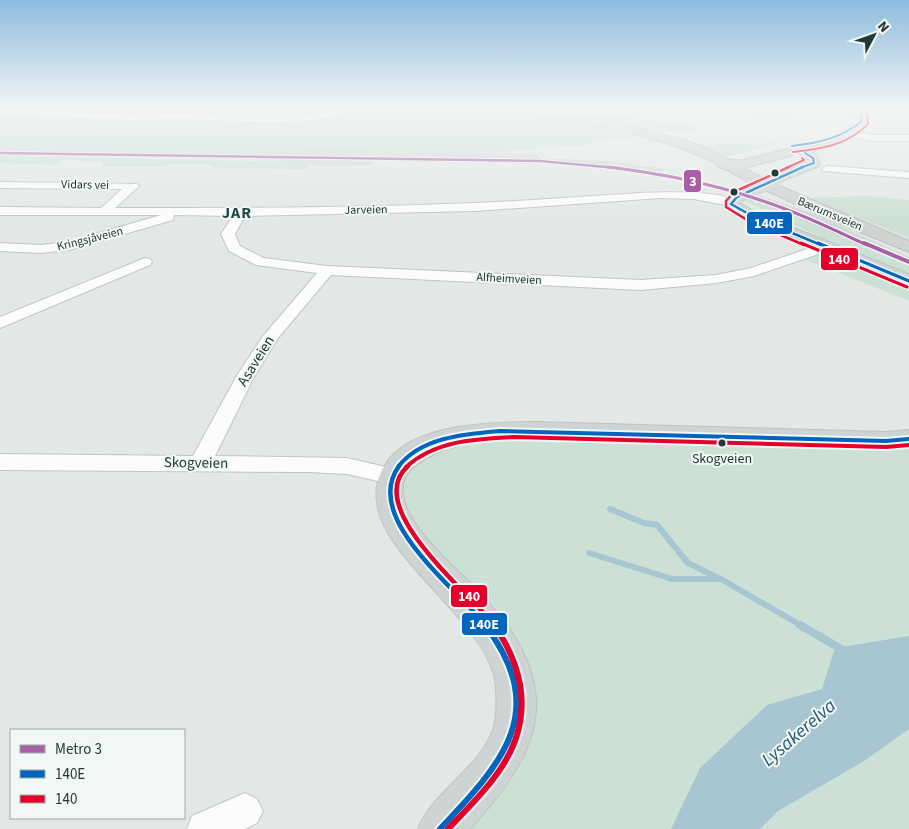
<svg xmlns="http://www.w3.org/2000/svg" width="909" height="829" viewBox="0 0 909 829" font-family="'Source Sans 3',sans-serif">
<style>
.built{fill:#d1d9d6}
.green{fill:#cde0d6}
.water{fill:#a7c6d2}
.lines{fill:none;stroke-linecap:round;stroke-linejoin:round}
.stream-far1{stroke:#a7c6d2;stroke-width:6}
.stream{stroke:#a7c6d2;stroke-width:8}
.minor-casing{stroke:#c0c5c3;stroke-width:2}
.major-casing{stroke:#bcc4c3;stroke-width:2}
.minor{fill:#fbfcfb;fill-rule:evenodd}
.major{fill:#ced4d3;fill-rule:evenodd}
.major-bridge-casing{stroke:#bcc4c3;stroke-width:16;stroke-linecap:butt}
.major-bridge{stroke:#ced4d3;stroke-width:15}
.bus-1-far5-casing{stroke:#f1f7f5;stroke-width:4}
.bus-1-far4-casing{stroke:#f1f7f5;stroke-width:5}
.bus-1-far3-casing{stroke:#f1f7f5;stroke-width:6}
.bus-1-far2-casing{stroke:#f1f7f5;stroke-width:8}
.bus-1-far1-casing{stroke:#f1f7f5;stroke-width:8}
.bus-1-casing{stroke:#f1f7f5;stroke-width:10}
.bus-2-far5-casing{stroke:#f1f7f5;stroke-width:4}
.bus-2-far4-casing{stroke:#f1f7f5;stroke-width:5}
.bus-2-far3-casing{stroke:#f1f7f5;stroke-width:6}
.bus-2-far2-casing{stroke:#f1f7f5;stroke-width:8}
.bus-2-far1-casing{stroke:#f1f7f5;stroke-width:8}
.bus-2-casing{stroke:#f1f7f5;stroke-width:10}
.bus-1-far5{stroke:#0065bd;stroke-width:2}
.bus-1-far4{stroke:#0065bd;stroke-width:2.5}
.bus-1-far3{stroke:#0065bd;stroke-width:3}
.bus-1-far2{stroke:#0065bd;stroke-width:4}
.bus-1-far1{stroke:#0065bd;stroke-width:4.5}
.bus-1{stroke:#0065bd;stroke-width:6}
.bus-2-far5{stroke:#e4002b;stroke-width:2}
.bus-2-far4{stroke:#e4002b;stroke-width:2.5}
.bus-2-far3{stroke:#e4002b;stroke-width:3}
.bus-2-far2{stroke:#e4002b;stroke-width:4}
.bus-2-far1{stroke:#e4002b;stroke-width:4.5}
.bus-2{stroke:#e4002b;stroke-width:6}
.metro-1-far2-casing{stroke:#f1f7f5;stroke-width:4.5}
.metro-1-far1-casing{stroke:#f1f7f5;stroke-width:5.5}
.metro-1-casing{stroke:#f1f7f5;stroke-width:7}
.metro-1-far2{stroke:#a85fa5;stroke-width:2.5}
.metro-1-far1{stroke:#a85fa5;stroke-width:3}
.metro-1{stroke:#a85fa5;stroke-width:4}
.bus-dot{fill:#233936;stroke:#f1f7f5;stroke-width:2}
.labels{text-anchor:middle;dominant-baseline:central;stroke-width:4;stroke-linejoin:round;paint-order:stroke}
.far-street-label{font-size:12px;fill:#233936;stroke:#f1f7f5}
.bus-label{font-size:14px;fill:#233936;stroke:#f1f7f5}
.street-label{font-size:15px;fill:#233936;stroke:#f1f7f5}
.far-district-label{font-size:16px;font-weight:bold;letter-spacing:1px;fill:#214946;stroke:#f1f7f5}
.near-water-label{font-size:19px;font-style:italic;fill:#23566f;stroke:#f1f7f5}
.line-badge{stroke:#f1f7f5;stroke-width:2}
.badge-label{font-size:14px;text-anchor:middle;font-weight:bold;fill:#fff}
</style>
<rect width="100%" height="100%" fill="#e3e8e6"/>
<!-- built -->
<g class="built">
<path d="M 136,108 L 182,108 L 184,113 L 121,115 Z"/>
<path d="M 0,149 L 219,153 L 301,151 L 311,149 L 537,154 L 538,158 L 607,161 L 665,169 L 659,175 L 614,168 L 563,164 L 372,161 L 370,165 L 321,166 L 300,162 L 210,158 L 0,156 Z"/>
<path d="M 741,189 L 811,213 L 909,257 L 909,266 L 770,208 L 730,193 Z"/>
</g>
<!-- green -->
<g class="green">
<path d="M 215,108 L 221,108 L 211,117 C 248,126 304,122 342,115 C 353,114 365,109 375,108 C 400,105 426,109 451,110 C 513,114 578,117 638,136 L 634,138 L 608,139 L 579,146 L 539,147 L 537,150 L 507,150 L 507,153 L 311,149 L 301,151 L 219,153 L 0,149 L 0,112 L 41,117 L 155,119 L 210,114 Z"/>
<path d="M 527,109 L 624,115 L 629,118 L 698,125 L 695,133 L 638,129 L 595,119 Z"/>
<path d="M 659,133 L 710,147 L 726,143 L 756,145 L 776,141 L 778,142 C 761,145 746,155 729,156 C 725,156 663,136 659,133 Z"/>
<path d="M 0,156 L 300,162 L 310,165 L 306,169 L 221,168 L 210,167 L 209,164 L 172,164 L 156,167 L 104,167 L 102,162 L 64,160 L 57,165 L 0,163 Z"/>
<path d="M 865,196 L 909,200 L 909,238 L 810,198 Z"/>
<path d="M 749,199 L 909,266 L 909,301 L 799,257 L 833,246 L 818,236 L 744,201 Z"/>
<path d="M 473,434 L 909,439 L 909,829 L 440,829 L 517,697 L 422,554 L 391,476 Z"/>
</g>
<!-- water -->
<path class="water" d="M 909,636 L 909,729 L 864,761 L 778,811 L 760,829 L 671,829 L 700,768 L 767,705 L 822,689 L 835,648 Z"/>
<g class="lines">
<!-- stream-far1 -->
<g class="stream-far1">
<path d="M 610,509 L 644,523 L 657,525 L 688,563 L 720,579"/>
<path d="M 589,553 L 672,579 L 721,579 L 802,626"/>
</g>
<!-- stream -->
<path class="stream" d="M 800,625 L 843,650"/>
<defs>
<g id="minor">
<path d="M 184,108 L 192,108 L 194,114 C 228,117 262,120 296,117 C 316,115 337,107 357,108 L 337,116 L 314,120 L 272,123 L 188,119 L 129,120 L 0,115 L 0,109 L 129,114 L 186,113 Z"/>
<path d="M 739,108 L 809,108 L 805,110 C 789,111 751,117 739,108 Z"/>
<path d="M 844,130 L 872,135 L 909,135 L 909,141 L 872,141 L 841,135 L 839,133 Z"/>
<path d="M 827,166 L 909,172 L 909,178 L 823,171 L 822,169 Z"/>
<path d="M 0,182 L 137,184 L 139,186 L 137,188 L 115,208 C 235,208 355,208 474,203 C 525,201 575,197 625,194 C 645,192 725,189 737,202 L 731,206 L 694,199 L 660,198 L 475,211 L 245,216 L 235,234 L 240,246 L 264,258 L 327,266 L 641,280 L 716,275 L 751,268 L 825,243 L 832,247 L 830,250 L 754,276 L 716,283 L 641,290 L 331,275 L 278,338 L 254,377 L 215,456 L 347,458 L 399,470 L 402,476 L 399,482 L 391,484 L 347,474 L 308,472 L 0,470 L 0,454 L 193,456 L 236,377 L 263,336 L 317,273 L 256,265 L 229,251 L 221,234 L 233,216 L 174,215 L 173,220 L 69,250 L 41,253 L 0,251 L 0,243 L 41,245 L 68,242 L 161,215 L 0,215 L 0,207 L 101,208 L 122,189 L 0,188 Z"/>
<path d="M 145,258 L 150,259 L 152,262 L 150,265 L 0,328 L 0,317 Z"/>
<path d="M 245,793 L 257,799 L 263,811 L 257,823 L 245,829 L 187,829 L 192,816 Z"/>
</g>
<g id="major">
<path d="M 464,108 L 507,108 L 616,122 L 693,143 L 731,160 L 743,160 L 787,149 L 791,150 L 793,153 L 791,156 L 744,168 L 766,180 L 807,161 L 799,153 L 801,147 L 847,132 L 856,121 L 855,108 L 865,108 L 867,121 L 855,136 L 812,152 L 817,155 L 820,163 L 819,166 L 775,184 L 909,241 L 909,252 L 826,218 L 763,189 L 739,203 L 759,214 L 909,274 L 909,287 L 749,220 L 726,207 L 724,204 L 730,195 L 752,184 C 739,178 732,170 718,167 L 717,163 C 635,126 557,118 469,111 Z"/>
<path d="M 536,422 L 886,432 L 909,430 L 909,448 L 886,450 L 514,439 C 480,441 445,443 416,465 C 373,497 445,558 468,581 C 481,595 494,609 506,624 C 519,641 530,664 534,685 C 546,741 504,791 470,829 L 418,829 C 433,791 478,770 493,730 C 497,717 497,703 496,689 C 494,614 338,540 385,465 C 410,423 494,422 536,422 Z"/>
</g>
</defs>
<!-- minor casing -->
<use href="#minor" class="minor-casing"/>
<!-- major casing -->
<use href="#major" class="major-casing"/>
<!-- minor -->
<use href="#minor" class="minor"/>
<!-- major -->
<use href="#major" class="major"/>
<defs>
<path id="major-bridge" d="M 757,187 L 772,181"/>
</defs>
<!-- major-bridge casing -->
<use href="#major-bridge" class="major-bridge-casing"/>
<!-- major-bridge -->
<use href="#major-bridge" class="major-bridge"/>
<defs>
<g id="bus-1-far5">
<path d="M 792,146 C 818,143 842,138 862,121 L 860,108"/>
<path d="M 800,168 L 814,163 L 813,158 L 805,153"/>
</g>
<path id="bus-1-far4" d="M 803,167 L 737,197 L 731,204 L 754,217 L 821,245"/>
<path id="bus-1-far3" d="M 818,243 L 909,281"/>
<path id="bus-1-far2" d="M 398,467 C 421,437 465,434 500,431 L 886,441 L 909,439"/>
<path id="bus-1-far1" d="M 399,466 C 361,518 457,588 486,626"/>
<path id="bus-1" d="M 440,829 C 502,763 551,712 485,625"/>
<g id="bus-2-far5">
<path d="M 793,152 C 821,149 848,145 868,124 L 866,108"/>
<path d="M 786,168 L 804,160 L 802,158"/>
</g>
<path id="bus-2-far4" d="M 789,167 L 734,192 L 726,201 L 726,207 L 752,223 L 804,245"/>
<path id="bus-2-far3" d="M 801,243 L 907,287"/>
<path id="bus-2-far2" d="M 406,467 C 436,440 476,439 514,437 L 886,447 L 909,445"/>
<path id="bus-2-far1" d="M 408,466 C 361,507 471,594 495,626"/>
<path id="bus-2" d="M 448,829 C 488,787 531,748 520,684 C 516,663 506,642 494,625"/>
</defs>
<!-- bus-1-far5 casing -->
<use href="#bus-1-far5" class="bus-1-far5-casing"/>
<!-- bus-1-far4 casing -->
<use href="#bus-1-far4" class="bus-1-far4-casing"/>
<!-- bus-1-far3 casing -->
<use href="#bus-1-far3" class="bus-1-far3-casing"/>
<!-- bus-1-far2 casing -->
<use href="#bus-1-far2" class="bus-1-far2-casing"/>
<!-- bus-1-far1 casing -->
<use href="#bus-1-far1" class="bus-1-far1-casing"/>
<!-- bus-1 casing -->
<use href="#bus-1" class="bus-1-casing"/>
<!-- bus-2-far5 casing -->
<use href="#bus-2-far5" class="bus-2-far5-casing"/>
<!-- bus-2-far4 casing -->
<use href="#bus-2-far4" class="bus-2-far4-casing"/>
<!-- bus-2-far3 casing -->
<use href="#bus-2-far3" class="bus-2-far3-casing"/>
<!-- bus-2-far2 casing -->
<use href="#bus-2-far2" class="bus-2-far2-casing"/>
<!-- bus-2-far1 casing -->
<use href="#bus-2-far1" class="bus-2-far1-casing"/>
<!-- bus-2 casing -->
<use href="#bus-2" class="bus-2-casing"/>
<!-- bus-1-far5 -->
<use href="#bus-1-far5" class="bus-1-far5"/>
<!-- bus-1-far4 -->
<use href="#bus-1-far4" class="bus-1-far4"/>
<!-- bus-1-far3 -->
<use href="#bus-1-far3" class="bus-1-far3"/>
<!-- bus-1-far2 -->
<use href="#bus-1-far2" class="bus-1-far2"/>
<!-- bus-1-far1 -->
<use href="#bus-1-far1" class="bus-1-far1"/>
<!-- bus-1 -->
<use href="#bus-1" class="bus-1"/>
<!-- bus-2-far5 -->
<use href="#bus-2-far5" class="bus-2-far5"/>
<!-- bus-2-far4 -->
<use href="#bus-2-far4" class="bus-2-far4"/>
<!-- bus-2-far3 -->
<use href="#bus-2-far3" class="bus-2-far3"/>
<!-- bus-2-far2 -->
<use href="#bus-2-far2" class="bus-2-far2"/>
<!-- bus-2-far1 -->
<use href="#bus-2-far1" class="bus-2-far1"/>
<!-- bus-2 -->
<use href="#bus-2" class="bus-2"/>
<defs>
<path id="metro-1-far2" d="M 0,153 L 540,161 L 617,168"/>
<path id="metro-1-far1" d="M 608,167 C 657,173 706,182 754,198 C 793,210 830,228 867,245"/>
<path id="metro-1" d="M 864,243 L 909,262"/>
</defs>
<!-- metro-1-far2 casing -->
<use href="#metro-1-far2" class="metro-1-far2-casing"/>
<!-- metro-1-far1 casing -->
<use href="#metro-1-far1" class="metro-1-far1-casing"/>
<!-- metro-1 casing -->
<use href="#metro-1" class="metro-1-casing"/>
<!-- metro-1-far2 -->
<use href="#metro-1-far2" class="metro-1-far2"/>
<!-- metro-1-far1 -->
<use href="#metro-1-far1" class="metro-1-far1"/>
<!-- metro-1 -->
<use href="#metro-1" class="metro-1"/>
</g>
<!-- sky -->
<linearGradient id="sky" x2="0" y2="1"><stop stop-color="#8ebbdf"/><stop offset="0.48" stop-color="#f2f5f4"/><stop offset="1" stop-color="#f2f5f4" stop-opacity="0"/></linearGradient>
<rect width="909" height="224" fill="url(#sky)"/>
<!-- markers -->
<g class="bus-dot">
<circle cx="775" cy="173" r="4.5"/>
<circle cx="734" cy="192" r="4.5"/>
<circle cx="722" cy="443" r="4.5"/>
</g>
<g class="labels">
<!-- far-street labels -->
<g class="far-street-label">
<text transform="translate(85 185) rotate(1)">Vidars vei</text>
<text transform="translate(366 210) rotate(-1)">Jarveien</text>
<text transform="translate(830 214) rotate(23)">Bærumsveien</text>
<text transform="translate(90 239) rotate(-14)">Kringsjåveien</text>
<text transform="translate(509 279) rotate(3)">Alfheimveien</text>
</g>
<!-- bus labels -->
<g class="bus-label">
<text x="722" y="459">Skogveien</text>
</g>
<!-- street labels -->
<g class="street-label">
<text transform="translate(256 361) rotate(-58)">Asaveien</text>
<text transform="translate(196 463) rotate(1)">Skogveien</text>
</g>
<!-- far-district labels -->
<g class="far-district-label">
<text x="237" y="213">JAR</text>
</g>
<!-- near-water labels -->
<g class="near-water-label">
<text transform="translate(799 733) rotate(-41)">Lysakerelva</text>
</g>
</g>
<g class="line-badge">
<rect x="683" y="169" width="19" height="24" rx="5" fill="#a85fa5"/>
<rect x="746" y="211" width="47" height="24" rx="5" fill="#0065bd"/>
<rect x="820" y="247" width="39" height="24" rx="5" fill="#e4002b"/>
<rect x="450" y="584" width="38" height="24" rx="5" fill="#e4002b"/>
<rect x="461" y="612" width="47" height="24" rx="5" fill="#0065bd"/>
</g>
<g class="badge-label">
<text x="693" y="186">3</text>
<text x="769" y="228">140E</text>
<text x="839" y="264">140</text>
<text x="469" y="601">140</text>
<text x="484" y="629">140E</text>
</g>
<!-- legend -->
<rect x="10" y="729" width="175" height="90" fill="#f1f7f5" stroke="#9faba9"/>
<rect x="20" y="745" width="25" height="8" fill="#a85fa5" stroke="#9faba9"/>
<text x="55" y="754" font-size="15" fill="#233936">Metro 3</text>
<rect x="20" y="770" width="25" height="8" fill="#0065bd" stroke="#9faba9"/>
<text x="55" y="779" font-size="15" fill="#233936">140E</text>
<rect x="20" y="795" width="25" height="8" fill="#e4002b" stroke="#9faba9"/>
<text x="55" y="804" font-size="15" fill="#233936">140</text>
<!-- north arrow -->
<g transform="translate(874 35) rotate(49)" stroke="#f1f7f5" stroke-width="4" paint-order="stroke">
<path d="M0-4L9 19L0 12L-9 19Z" fill="#233936"/>
<text y="-8" font-size="14" font-weight="bold" text-anchor="middle" fill="#233936">N</text>
</g>
</svg>
